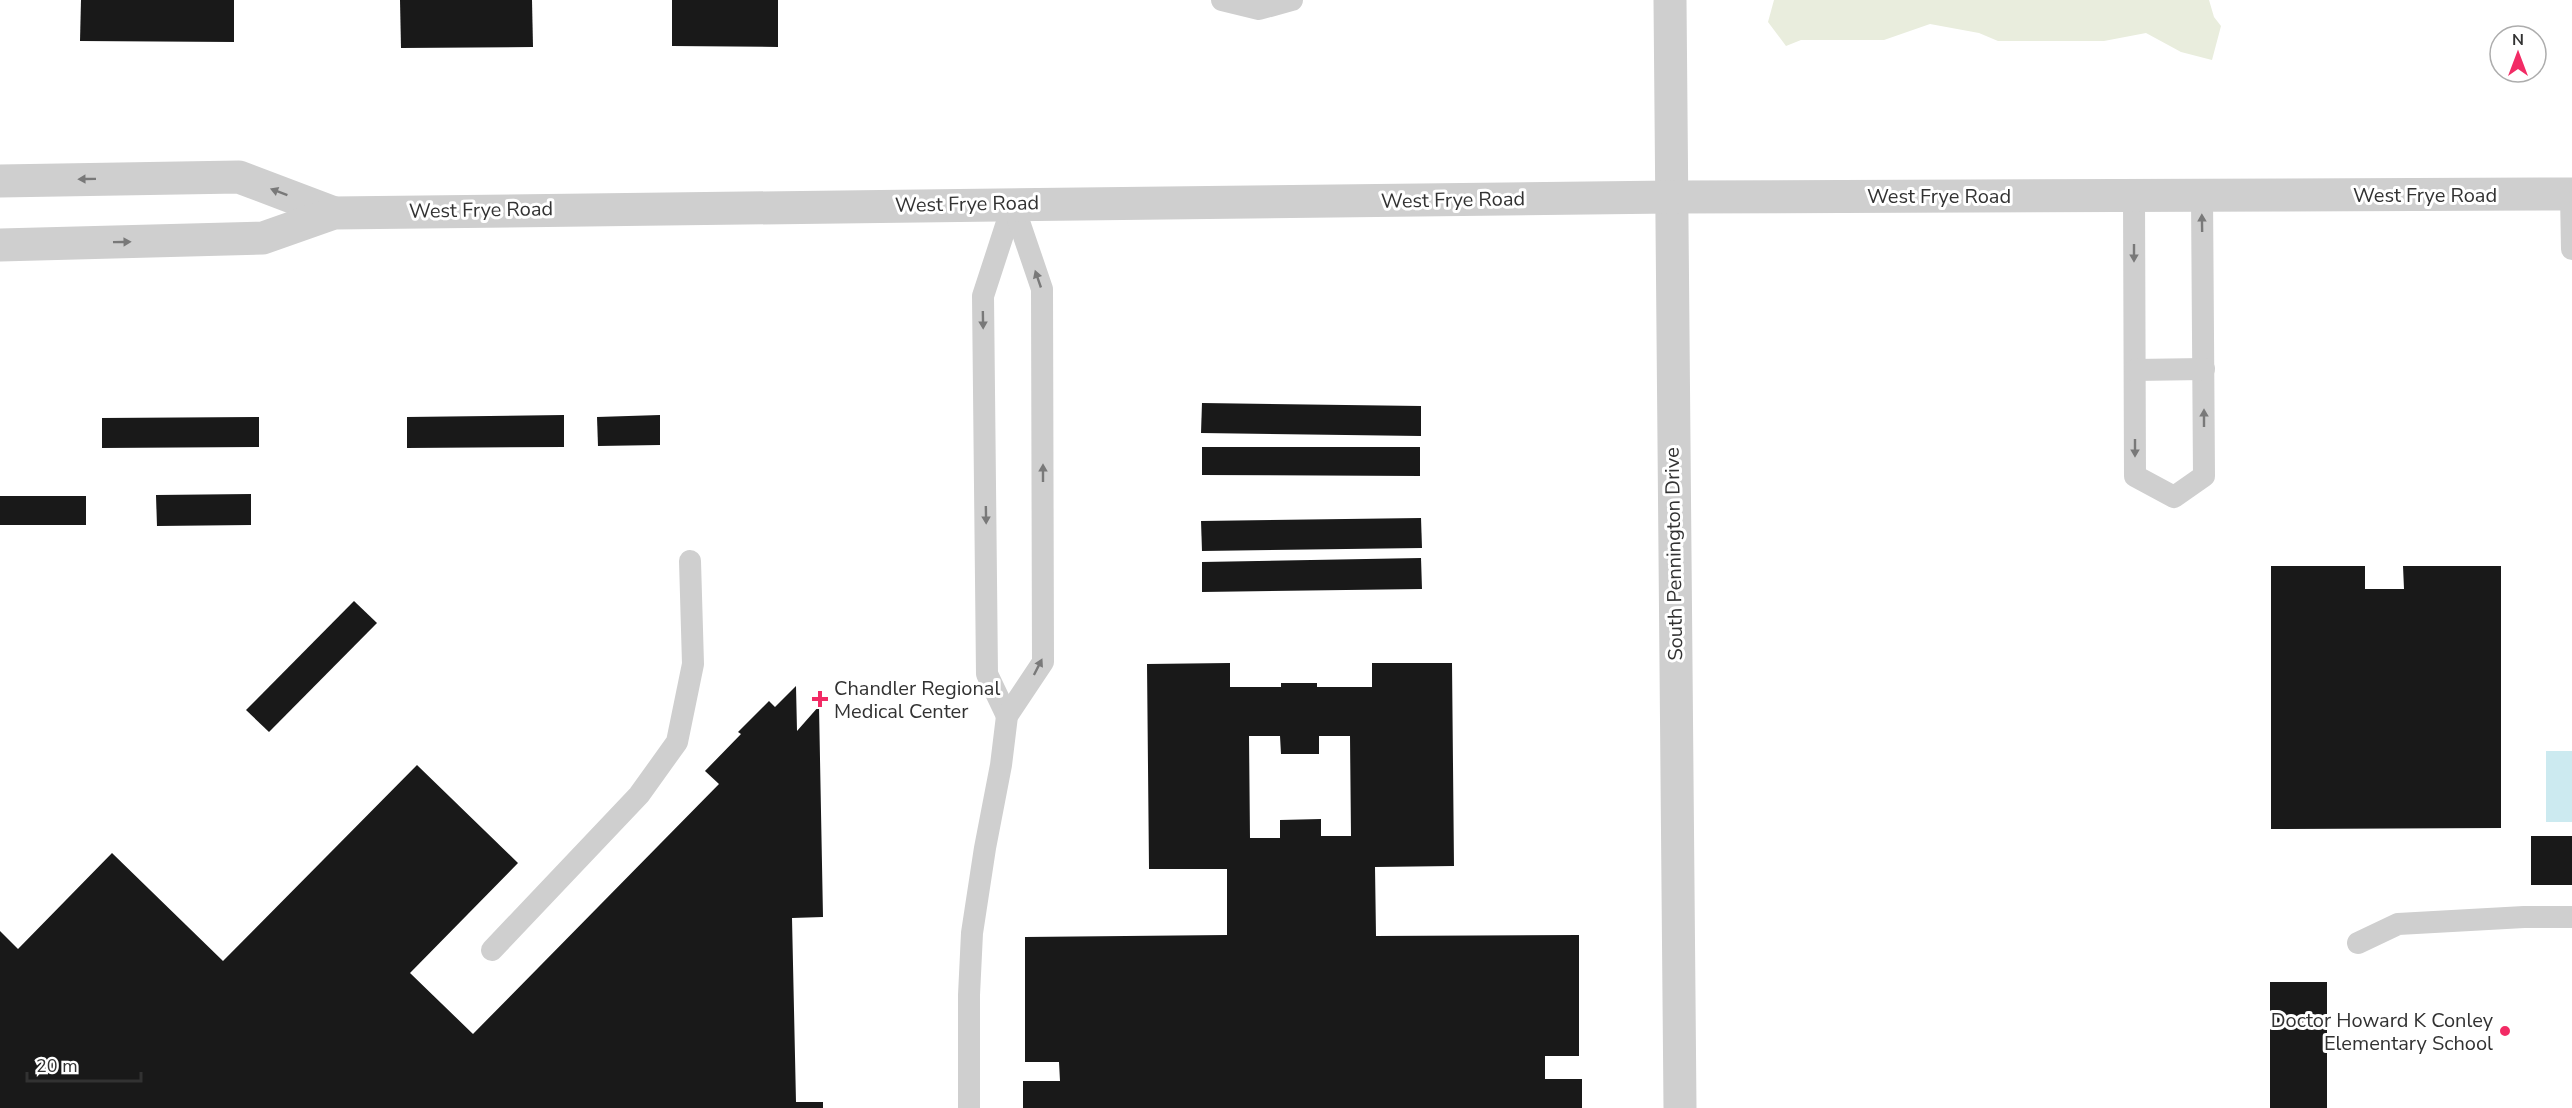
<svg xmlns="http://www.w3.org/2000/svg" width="2572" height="1108" viewBox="0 0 2572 1108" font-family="'Nunito Sans',sans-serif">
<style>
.green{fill:#e9eddd}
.water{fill:#cceaf0}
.building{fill:#191919;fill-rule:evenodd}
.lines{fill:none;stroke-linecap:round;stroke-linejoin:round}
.service{stroke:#cfcfcf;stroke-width:22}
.tertiary{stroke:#cfcfcf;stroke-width:33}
.oneway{fill:#797979}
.poi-dot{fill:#f22b65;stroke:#fff;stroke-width:2}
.labels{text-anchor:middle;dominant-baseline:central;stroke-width:6;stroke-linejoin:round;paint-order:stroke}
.street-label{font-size:20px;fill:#323232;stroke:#fff}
.poi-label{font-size:20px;fill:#323232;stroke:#fff;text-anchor:start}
</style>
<rect width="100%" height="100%" fill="#fff"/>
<!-- green -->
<path class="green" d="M 1774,0 L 2209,0 L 2214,17 L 2221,26 L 2212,60 L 2181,52 L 2146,33 L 2104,41 L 1998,41 L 1979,33 L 1930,24 L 1884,40 L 1801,40 L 1786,46 L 1768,22 Z"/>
<!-- water -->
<rect class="water" x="2546" y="751" width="26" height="71"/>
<!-- building -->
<g class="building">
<path d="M 81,0 L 234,0 L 234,42 L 80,41 Z"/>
<path d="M 400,0 L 532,0 L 533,47 L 401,48 Z"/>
<path d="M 672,0 L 778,0 L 778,47 L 672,46 Z"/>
<path d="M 1202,403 L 1421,406 L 1421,436 L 1201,433 Z"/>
<path d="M 564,415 L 564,447 L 407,448 L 407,417 Z"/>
<path d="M 660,415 L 660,445 L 598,446 L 597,417 Z"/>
<path d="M 259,417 L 259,447 L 102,448 L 102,418 Z"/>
<path d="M 1202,447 L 1420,447 L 1420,476 L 1202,475 Z"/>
<path d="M 251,494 L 251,525 L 157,526 L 156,495 Z"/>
<rect x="0" y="496" width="86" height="29"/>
<path d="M 1421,518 L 1422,548 L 1202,551 L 1201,521 Z"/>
<path d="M 1421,558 L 1422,589 L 1202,592 L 1202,562 Z"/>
<path d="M 2271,566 L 2365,566 L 2365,589 L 2404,589 L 2403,566 L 2501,566 L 2501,828 L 2271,829 Z"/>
<path d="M 354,601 L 377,623 L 269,732 L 246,710 Z"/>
<path d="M 1230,663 L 1230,687 L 1281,687 L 1281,683 L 1317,683 L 1317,687 L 1372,687 L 1372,663 L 1452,663 L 1454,866 L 1375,867 L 1376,936 L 1579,935 L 1579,1056 L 1545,1056 L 1545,1079 L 1582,1079 L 1582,1108 L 1023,1108 L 1023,1081 L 1060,1081 L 1059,1062 L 1025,1062 L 1025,937 L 1227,935 L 1227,869 L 1149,869 L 1147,664 ZM 1249,736 L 1280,736 L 1281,754 L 1319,754 L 1319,736 L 1350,736 L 1351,836 L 1321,836 L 1321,819 L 1280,820 L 1280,838 L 1250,838 Z"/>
<path d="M 796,686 L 797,731 L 819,706 L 823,917 L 792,918 L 796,1102 L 823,1102 L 823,1108 L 0,1108 L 0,931 L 18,949 L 112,853 L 223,961 L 417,765 L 518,863 L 410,973 L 473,1034 L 719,784 L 705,771 L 741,734 L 738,732 L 769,701 L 775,707 Z"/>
<rect x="2531" y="836" width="41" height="49"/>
<rect x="2270" y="982" width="57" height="126"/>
</g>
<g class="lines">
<!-- service -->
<g class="service">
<path d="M 1222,0 L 1259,9 L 1292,0"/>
<path d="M 2571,194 L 2572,249"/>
<path d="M 2134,195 L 2135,476 L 2174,497 L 2204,476 L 2202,195"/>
<path d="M 2135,370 L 2204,369"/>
<path d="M 1007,716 L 987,674 L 983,296 L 1013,204"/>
<path d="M 2358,943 L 2398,924 L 2524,917 L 2572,917"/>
<path d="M 492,950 L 639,795 L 677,742 L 693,664 L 690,561"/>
<path d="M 969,1108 L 969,995 L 972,933 L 985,848 L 1001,765 L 1007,716 L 1043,662 L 1042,289 L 1013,204"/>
</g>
<!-- tertiary -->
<g class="tertiary">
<path d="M 1670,0 L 1680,1108"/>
<path d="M 0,181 L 239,177 L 334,213"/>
<path d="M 0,245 L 263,238 L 334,213 L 1672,197 L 2572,194"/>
</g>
</g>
<!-- one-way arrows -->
<defs><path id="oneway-solid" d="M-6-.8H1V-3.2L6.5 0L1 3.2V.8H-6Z" transform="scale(1.5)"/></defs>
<g class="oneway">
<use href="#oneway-solid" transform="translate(87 179) rotate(179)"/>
<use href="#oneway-solid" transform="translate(279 192) rotate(-159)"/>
<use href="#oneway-solid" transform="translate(2202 223) rotate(-91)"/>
<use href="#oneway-solid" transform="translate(122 242) rotate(-1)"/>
<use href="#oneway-solid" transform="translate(2134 253) rotate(90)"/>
<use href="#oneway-solid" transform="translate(1038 279) rotate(-109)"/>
<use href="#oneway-solid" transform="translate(983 320) rotate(89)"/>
<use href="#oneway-solid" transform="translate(2204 418) rotate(-90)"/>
<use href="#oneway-solid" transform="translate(2135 448) rotate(90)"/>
<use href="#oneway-solid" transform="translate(1043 473) rotate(-90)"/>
<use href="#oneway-solid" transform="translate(986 515) rotate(89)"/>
<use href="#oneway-solid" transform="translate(1038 667) rotate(-63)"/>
</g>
<!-- markers -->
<g class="poi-dot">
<path d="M817 690h6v6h6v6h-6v6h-6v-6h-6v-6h6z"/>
<circle cx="2505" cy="1031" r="6"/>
</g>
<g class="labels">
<!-- street labels -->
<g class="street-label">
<text x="2425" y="195">West Frye Road</text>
<text x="1939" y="196">West Frye Road</text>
<text transform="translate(1453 200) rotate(-1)">West Frye Road</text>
<text transform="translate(967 204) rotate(-1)">West Frye Road</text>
<text transform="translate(481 210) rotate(-1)">West Frye Road</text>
<text transform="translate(1674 554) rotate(-91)">South Pennington Drive</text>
</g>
<!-- poi labels -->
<g class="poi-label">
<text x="834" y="688">Chandler Regional<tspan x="834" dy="23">Medical Center</tspan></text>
<text x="2493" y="1020" text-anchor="end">Doctor Howard K Conley<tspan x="2493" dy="23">Elementary School</tspan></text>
</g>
</g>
<!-- north arrow -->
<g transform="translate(2518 54)"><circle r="28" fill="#ffffff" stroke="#adadad" stroke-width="1.5"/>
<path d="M0-4.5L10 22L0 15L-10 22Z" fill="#f22b65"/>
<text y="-9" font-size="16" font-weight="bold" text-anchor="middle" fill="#323232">N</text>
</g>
<!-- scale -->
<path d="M27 1072v9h114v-9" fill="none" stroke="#323232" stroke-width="3"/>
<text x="36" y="1072" font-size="18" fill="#323232" stroke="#ffffff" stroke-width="4.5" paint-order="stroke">20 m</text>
</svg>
